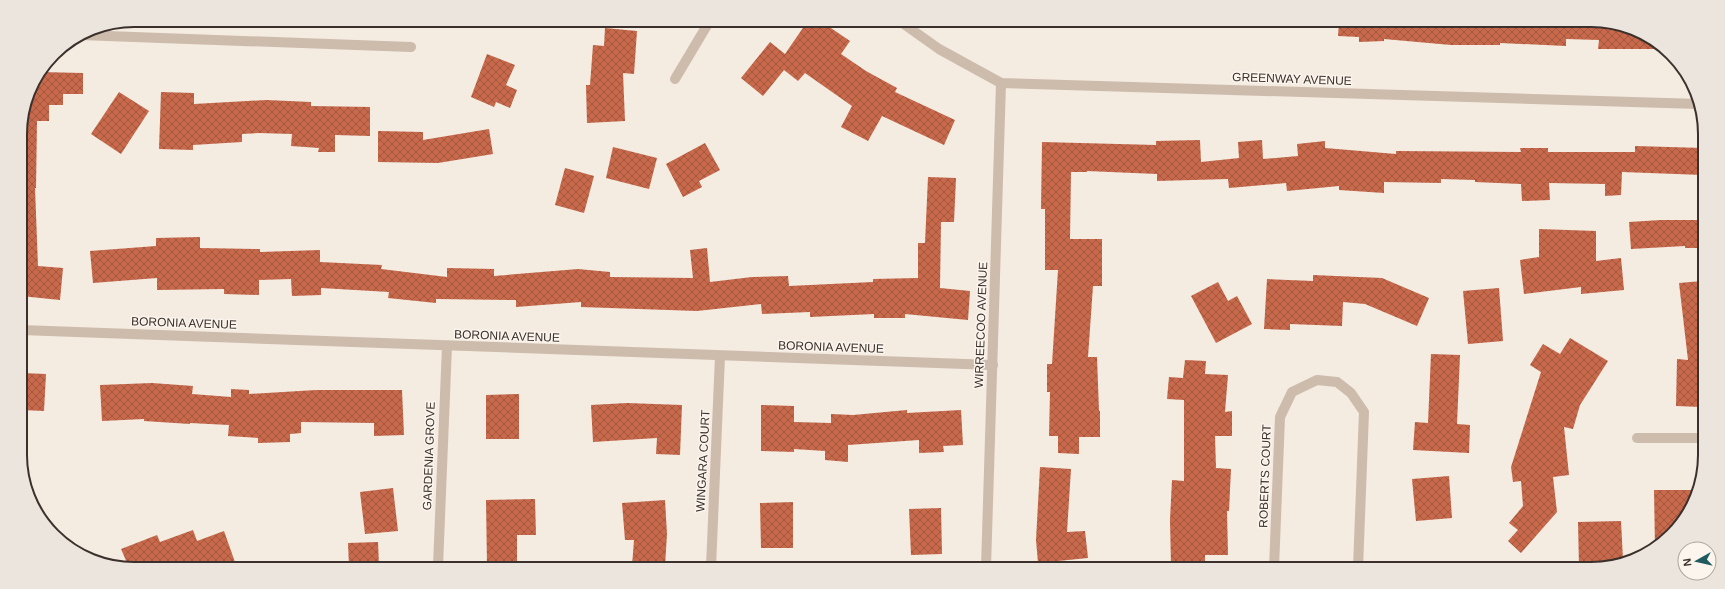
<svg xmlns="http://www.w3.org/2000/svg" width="1725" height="589" viewBox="0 0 1725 589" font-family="Arial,sans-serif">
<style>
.building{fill:url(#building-cross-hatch)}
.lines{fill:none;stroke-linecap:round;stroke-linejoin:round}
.minor{stroke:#cdbbac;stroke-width:10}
.labels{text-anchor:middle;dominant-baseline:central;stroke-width:3;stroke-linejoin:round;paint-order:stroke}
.street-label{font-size:12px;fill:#3b302b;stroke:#fbf5ee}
.rim{fill:none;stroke:#3b302b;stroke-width:2}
</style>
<defs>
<pattern id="building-cross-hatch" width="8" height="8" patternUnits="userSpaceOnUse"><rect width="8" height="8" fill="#c8694b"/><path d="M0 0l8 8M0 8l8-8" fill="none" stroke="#a4573f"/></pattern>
</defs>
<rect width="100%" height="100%" fill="#f4ebe1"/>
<!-- building -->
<g class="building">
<path d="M 807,22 L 822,22 L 850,41 L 841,54 L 866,71 L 897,88 L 895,92 L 955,120 L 944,145 L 882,116 L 868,141 L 841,127 L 852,106 L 805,73 L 798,81 L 784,70 L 763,96 L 741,78 L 770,42 L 785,54 Z"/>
<path d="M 1339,23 L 1621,24 L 1661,49 L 1598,49 L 1599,40 L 1566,39 L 1566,46 L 1500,43 L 1500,45 L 1451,45 L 1384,39 L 1384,41 L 1359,42 L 1359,37 L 1338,36 Z"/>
<path d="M 605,28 L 637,31 L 634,74 L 623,73 L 625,121 L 587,123 L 586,85 L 590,85 L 593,45 L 604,46 Z"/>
<path d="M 487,54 L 515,65 L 506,85 L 517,90 L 510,108 L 496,102 L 494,107 L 471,97 Z"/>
<path d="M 40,72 L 83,73 L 83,94 L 63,94 L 63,105 L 49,105 L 49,121 L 37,121 L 36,188 L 35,188 L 38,266 L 63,268 L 60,300 L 21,296 L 20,127 L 32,84 Z"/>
<path d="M 119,92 L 149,111 L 121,154 L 91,134 Z"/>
<path d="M 161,92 L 194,93 L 194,104 L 266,100 L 311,102 L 311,106 L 370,107 L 370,136 L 335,135 L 335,152 L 318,152 L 319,148 L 291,146 L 292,134 L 259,133 L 242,134 L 242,142 L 193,145 L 193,150 L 159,149 Z"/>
<path d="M 489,129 L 493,154 L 438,163 L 378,162 L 378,131 L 423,132 L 423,140 Z"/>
<path d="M 1200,140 L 1201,162 L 1239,158 L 1238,142 L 1262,140 L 1263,159 L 1298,156 L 1297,144 L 1325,141 L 1325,148 L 1396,154 L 1396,151 L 1521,152 L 1520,148 L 1548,148 L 1548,152 L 1635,152 L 1635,146 L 1703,148 L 1703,175 L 1622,172 L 1621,195 L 1605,196 L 1605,184 L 1549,183 L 1550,200 L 1522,201 L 1521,184 L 1475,182 L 1475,180 L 1441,179 L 1441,183 L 1384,182 L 1384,193 L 1339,190 L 1339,186 L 1287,191 L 1286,183 L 1229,188 L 1228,179 L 1157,181 L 1157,174 L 1087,171 L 1087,172 L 1071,172 L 1070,239 L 1102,239 L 1102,286 L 1093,286 L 1088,357 L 1097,357 L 1099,411 L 1100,411 L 1100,437 L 1079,437 L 1079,454 L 1058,453 L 1058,436 L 1049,436 L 1050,392 L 1047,392 L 1047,364 L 1052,364 L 1058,270 L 1045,270 L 1045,209 L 1041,209 L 1042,142 L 1156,145 L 1156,141 Z"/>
<path d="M 705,143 L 720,170 L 699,181 L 702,187 L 683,197 L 666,164 Z"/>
<path d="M 613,147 L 657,158 L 649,189 L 606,178 Z"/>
<path d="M 565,168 L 594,176 L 584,213 L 555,205 Z"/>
<path d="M 928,177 L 956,178 L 954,222 L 941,222 L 940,288 L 970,291 L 968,320 L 905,314 L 905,318 L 874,318 L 874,314 L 810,317 L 810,312 L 762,314 L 761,304 L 697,311 L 581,307 L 581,302 L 516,307 L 516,300 L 436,299 L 436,303 L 388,298 L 389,292 L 321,288 L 321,295 L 292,296 L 291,279 L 259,280 L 259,295 L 224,294 L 224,289 L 157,290 L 157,278 L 93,283 L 90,251 L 156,246 L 156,238 L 200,237 L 200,248 L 260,249 L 260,252 L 320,250 L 320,262 L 382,265 L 381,269 L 447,277 L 447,268 L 494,269 L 494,276 L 578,269 L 610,272 L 610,277 L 693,278 L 690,250 L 707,248 L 710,282 L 752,277 L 788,276 L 789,286 L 873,282 L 873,279 L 918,278 L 918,243 L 925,243 Z"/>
<path d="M 1661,220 L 1702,220 L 1702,248 L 1685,248 L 1685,246 L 1631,249 L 1629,222 Z"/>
<path d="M 1539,229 L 1596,231 L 1596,261 L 1621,258 L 1624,290 L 1581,294 L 1581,287 L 1524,294 L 1520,260 L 1539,257 Z"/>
<path d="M 1313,275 L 1382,278 L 1429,298 L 1417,326 L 1365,304 L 1343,302 L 1342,326 L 1290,324 L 1290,330 L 1264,329 L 1267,279 L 1313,281 Z"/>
<path d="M 1702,281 L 1701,407 L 1676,406 L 1677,359 L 1688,360 L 1679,283 Z"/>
<path d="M 1218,282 L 1228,301 L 1237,296 L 1252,324 L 1216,343 L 1191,296 Z"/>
<path d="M 1499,288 L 1503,341 L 1468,344 L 1463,291 Z"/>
<path d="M 1570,338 L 1608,361 L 1580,405 L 1573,429 L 1564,427 L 1569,475 L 1553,477 L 1557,512 L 1521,553 L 1508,541 L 1518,530 L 1509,523 L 1523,506 L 1521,481 L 1513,482 L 1511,467 L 1541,372 L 1530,365 L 1543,344 L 1560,354 Z"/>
<path d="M 1431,354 L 1460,355 L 1457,424 L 1470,425 L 1469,453 L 1413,450 L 1415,422 L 1428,423 Z"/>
<path d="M 1185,360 L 1206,361 L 1205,374 L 1228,375 L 1225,412 L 1232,411 L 1232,436 L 1215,436 L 1216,468 L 1231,469 L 1229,511 L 1227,511 L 1228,555 L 1205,555 L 1205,565 L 1171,565 L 1170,520 L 1172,480 L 1184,481 L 1184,400 L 1167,399 L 1169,377 L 1183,378 Z"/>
<path d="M 22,373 L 46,374 L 44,411 L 22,410 Z"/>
<path d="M 152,383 L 193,386 L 192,394 L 231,397 L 231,389 L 249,390 L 249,394 L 316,390 L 402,390 L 404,435 L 374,436 L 374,423 L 301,422 L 301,433 L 290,434 L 290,442 L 258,443 L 258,438 L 228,436 L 229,425 L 190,423 L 190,424 L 144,421 L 144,419 L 102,421 L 100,385 Z"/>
<path d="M 519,394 L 519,439 L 486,439 L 486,395 Z"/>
<path d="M 627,403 L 682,405 L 680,455 L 656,454 L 657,438 L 593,442 L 591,405 Z"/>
<path d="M 761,405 L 794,406 L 794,422 L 831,423 L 831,414 L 853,415 L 907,410 L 907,413 L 961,410 L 963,445 L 943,446 L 944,452 L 919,453 L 919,440 L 848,445 L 848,462 L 825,460 L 825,451 L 794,449 L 794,452 L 761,451 Z"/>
<path d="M 1040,467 L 1071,469 L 1067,532 L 1085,531 L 1088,558 L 1038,563 L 1036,540 Z"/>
<path d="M 1449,476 L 1452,518 L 1416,521 L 1412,479 Z"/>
<path d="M 393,488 L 398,531 L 365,534 L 360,492 Z"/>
<path d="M 1654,490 L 1699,490 L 1686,519 L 1661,545 L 1655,547 Z"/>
<path d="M 535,499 L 536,535 L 517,535 L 517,566 L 487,566 L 486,500 Z"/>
<path d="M 665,500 L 667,534 L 665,566 L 632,566 L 634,540 L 625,540 L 622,503 Z"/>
<path d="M 793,502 L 793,548 L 761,548 L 760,503 Z"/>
<path d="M 941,508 L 942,554 L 911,555 L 909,509 Z"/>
<path d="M 1621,521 L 1623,560 L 1607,565 L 1579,566 L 1578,522 Z"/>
<path d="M 193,530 L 197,541 L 224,531 L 236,565 L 128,565 L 121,549 L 157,535 L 160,542 Z"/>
<path d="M 378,542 L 379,566 L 349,566 L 348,543 Z"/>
</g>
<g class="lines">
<!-- minor -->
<g class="minor">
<path d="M 901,22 L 939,49 L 1001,83 L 1699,104"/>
<path d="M 80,35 L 411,47"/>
<path d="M 675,79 L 709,22"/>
<path d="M 21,330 L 993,365"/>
<path d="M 1637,438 L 1701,438"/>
<path d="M 438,566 L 447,346"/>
<path d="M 711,567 L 720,356"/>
<path d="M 986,567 L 1001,83"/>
<path d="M 1274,568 L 1280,417 L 1292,392 L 1317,380 L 1337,382 L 1351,393 L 1364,412 L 1358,568"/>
</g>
</g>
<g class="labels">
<!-- street labels -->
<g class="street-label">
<text transform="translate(1292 79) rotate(2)">GREENWAY AVENUE</text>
<text transform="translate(184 323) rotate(2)">BORONIA AVENUE</text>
<text transform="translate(981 325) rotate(-88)">WIRREECOO AVENUE</text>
<text transform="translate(507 336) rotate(2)">BORONIA AVENUE</text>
<text transform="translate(831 347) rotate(2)">BORONIA AVENUE</text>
<text transform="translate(429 456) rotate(-88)">GARDENIA GROVE</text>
<text transform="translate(703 461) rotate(-87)">WINGARA COURT</text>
<text transform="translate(1265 476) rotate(-88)">ROBERTS COURT</text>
</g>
</g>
<!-- crop -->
<path d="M0 0H1725V589H0ZM134 27H1591A107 107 0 0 1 1698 134V455A107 107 0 0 1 1591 562H134A107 107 0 0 1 27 455V134A107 107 0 0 1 134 27Z" fill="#ece5de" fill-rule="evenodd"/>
<path class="rim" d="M134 27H1591A107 107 0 0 1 1698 134V455A107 107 0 0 1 1591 562H134A107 107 0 0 1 27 455V134A107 107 0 0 1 134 27Z"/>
<!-- north arrow -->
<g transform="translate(1697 561) rotate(262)"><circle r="19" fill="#fbf5ee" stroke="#aea6a0"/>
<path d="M0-3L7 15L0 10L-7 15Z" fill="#1f5a5e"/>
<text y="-6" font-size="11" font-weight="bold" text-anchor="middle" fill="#3b302b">N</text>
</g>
</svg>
